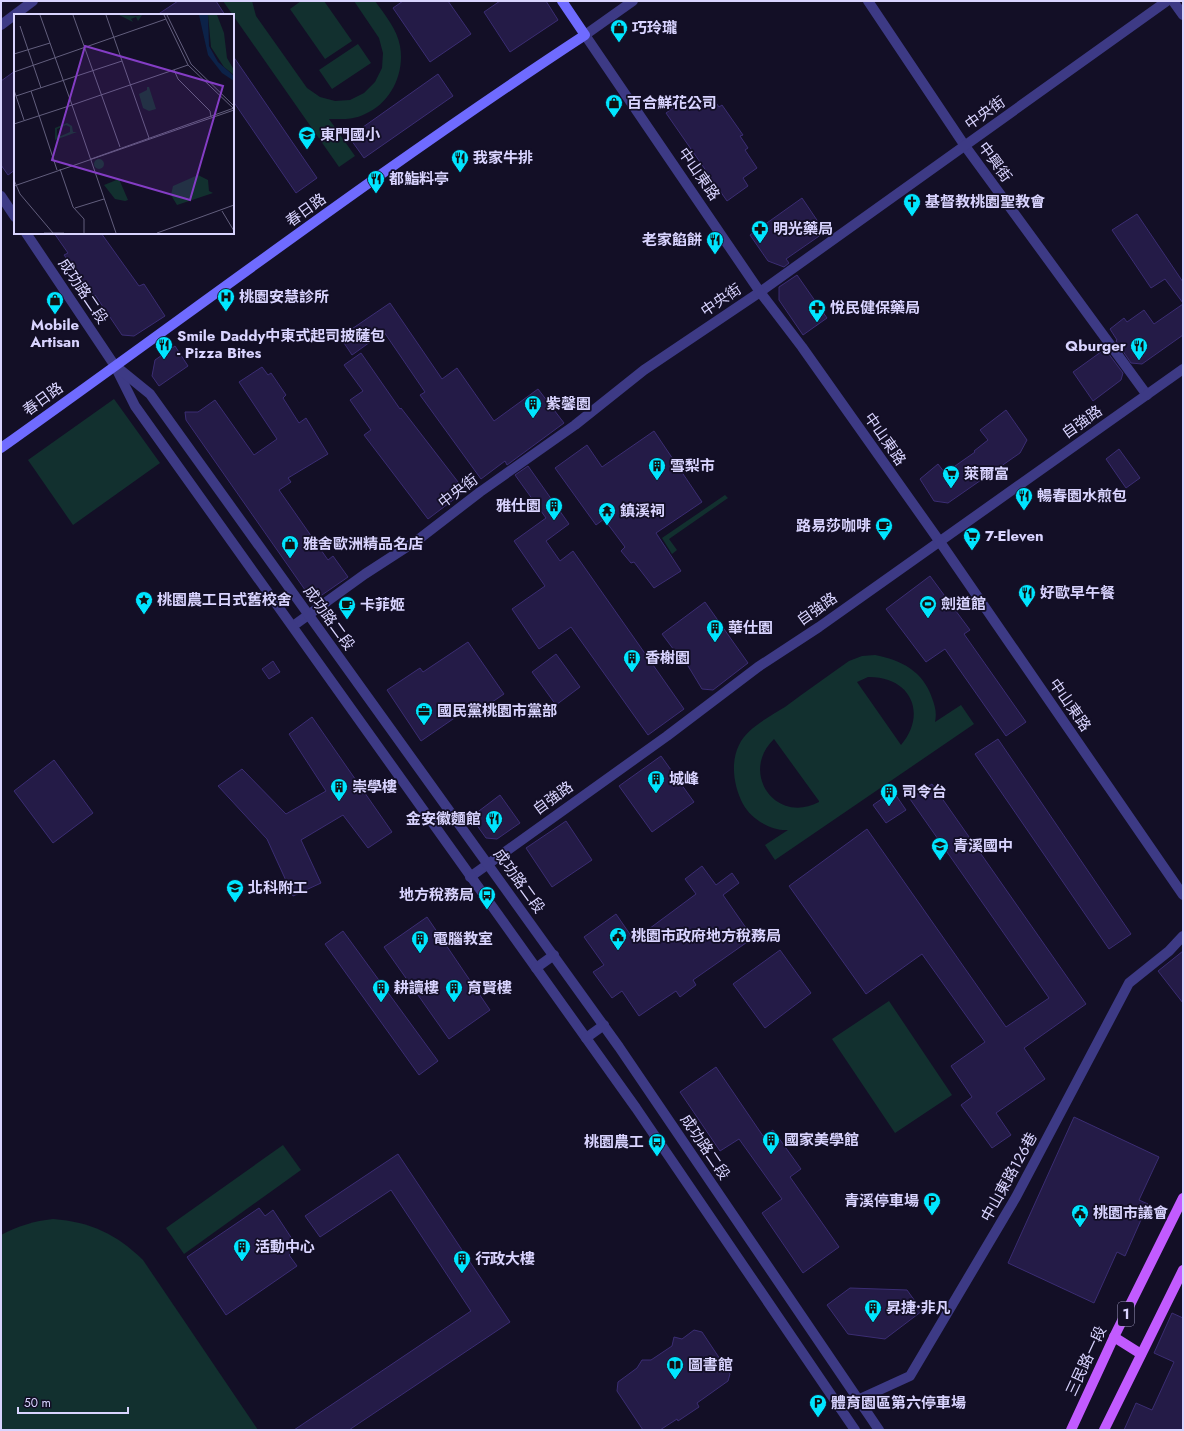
<svg xmlns="http://www.w3.org/2000/svg" width="1184" height="1431" viewBox="0 0 1184 1431" font-family="Jost,'Noto Sans TC',sans-serif">
<style>
.green{fill:#12302f;fill-rule:evenodd}
.building{fill:#241b47;stroke:#3b2d73}
.lines{fill:none;stroke-linecap:round;stroke-linejoin:round}
.minor{stroke:#3d3a85;stroke-width:10}
.tertiary{stroke:#3d3a85;stroke-width:10}
.secondary{stroke:#6f6bff;stroke-width:10}
.primary{stroke:#c25bff;stroke-width:10}
.labels{text-anchor:middle;dominant-baseline:central;stroke-width:3.5;stroke-linejoin:round;paint-order:stroke}
.shield{fill:#130f26;stroke:#9e99be;stroke-width:1}
.shield-label{font-size:14px;font-weight:bold;fill:#d9d4ff}
.poi-label{font-size:15px;font-weight:bold;fill:#d9d4ff;stroke:#130f26;text-anchor:start}
.street-label{font-size:15px;fill:#d9d4ff;stroke:#130f26}
.inset-road{fill:none;stroke:#625e7d;stroke-width:1}
.view{fill:#843dc5;fill-opacity:0.15;stroke:#843dc5;stroke-width:2}
.inset-edge{fill:none;stroke:#d9d4ff;stroke-width:2}
</style>
<rect width="100%" height="100%" fill="#130f26"/>
<!-- green -->
<g class="green">
<path d="M 223,1 L 252,1 L 256,16 L 307,88 L 320,97 L 335,101 L 350,100 L 364,93 L 375,82 L 382,68 L 383,53 L 379,38 L 354,1 L 375,1 C 385,15 397,29 400,46 C 405,73 391,103 365,114 C 354,120 341,119 329,119 L 355,156 L 339,167 Z"/>
<path d="M 301,1 L 324,1 L 352,41 L 325,59 L 290,9 Z"/>
<path d="M 358,44 L 371,63 L 332,89 L 319,70 Z"/>
<path d="M 114,399 L 160,463 L 73,525 L 28,460 Z"/>
<path d="M 725,495 L 728,498 L 669,539 L 677,550 L 672,554 L 662,538 Z"/>
<path d="M 875,655 C 901,660 923,671 932,698 C 935,706 937,713 935,722 L 961,705 L 974,724 L 775,860 L 765,845 L 788,830 C 771,831 751,819 743,804 C 734,787 730,763 739,745 C 747,728 769,717 785,707 C 806,691 828,676 849,661 L 862,656 ZM 868,677 C 910,676 928,713 901,745 L 857,682 ZM 774,739 L 819,801 L 819,802 C 776,825 739,773 774,739 Z"/>
<path d="M 889,1001 L 952,1095 L 895,1133 L 832,1039 Z"/>
<path d="M 283,1145 L 301,1170 L 184,1254 L 166,1228 Z"/>
<path d="M 53,1219 C 91,1222 116,1234 143,1260 L 258,1430 L 1,1430 L 1,1235 C 18,1226 34,1221 53,1219 Z"/>
</g>
<!-- building -->
<g class="building">
<path d="M 178,1 L 216,1 L 225,15 L 157,15 Z"/>
<path d="M 403,1 L 448,1 L 471,34 L 430,62 L 393,8 Z"/>
<path d="M 500,1 L 546,1 L 558,20 L 510,52 L 484,12 Z"/>
<path d="M 233,56 L 317,178 L 296,193 L 233,101 Z"/>
<path d="M 15,71 L 15,170 L 8,175 L 1,165 L 1,81 Z"/>
<path d="M 438,74 L 453,96 L 364,158 L 349,137 Z"/>
<path d="M 710,94 L 719,107 L 722,105 L 743,135 L 740,136 L 748,148 L 745,150 L 757,168 L 743,178 L 748,186 L 727,201 L 666,113 L 686,99 L 691,107 Z"/>
<path d="M 802,198 L 825,232 L 786,259 L 789,263 L 784,267 L 768,261 L 750,235 Z"/>
<path d="M 1137,214 L 1183,282 L 1183,303 L 1165,279 L 1151,288 L 1112,230 Z"/>
<path d="M 54,233 L 101,233 L 139,286 L 144,284 L 165,316 L 134,336 L 122,335 L 95,295 L 94,296 L 64,255 L 68,253 Z"/>
<path d="M 797,275 L 827,318 L 803,335 L 779,300 L 779,287 Z"/>
<path d="M 390,303 L 442,379 L 457,368 L 494,421 L 538,389 L 564,423 L 507,465 L 505,461 L 481,479 L 420,395 L 425,392 L 384,332 L 352,355 L 340,337 Z"/>
<path d="M 1183,304 L 1183,335 L 1142,364 L 1131,363 L 1116,341 L 1117,340 L 1110,329 L 1124,318 L 1127,322 L 1144,310 L 1154,324 Z"/>
<path d="M 175,346 L 188,366 L 159,386 L 152,376 L 155,360 Z"/>
<path d="M 1105,349 L 1123,373 L 1121,380 L 1093,401 L 1073,372 Z"/>
<path d="M 361,353 L 400,409 L 401,408 L 465,491 L 428,519 L 364,435 L 371,430 L 350,400 L 363,391 L 344,365 Z"/>
<path d="M 262,367 L 268,375 L 271,373 L 286,395 L 283,398 L 299,423 L 306,418 L 328,454 L 288,478 L 291,482 L 279,490 L 328,560 L 333,556 L 348,577 L 319,597 L 310,597 L 186,420 L 185,412 L 198,412 L 215,400 L 254,455 L 277,439 L 239,382 Z"/>
<path d="M 1006,410 L 1027,440 L 1020,453 L 948,503 L 934,501 L 920,479 L 938,464 L 945,473 L 975,452 L 974,451 L 988,440 L 980,430 Z"/>
<path d="M 654,431 L 702,502 L 656,533 L 681,571 L 654,588 L 634,562 L 631,563 L 621,551 L 625,547 L 604,519 L 596,525 L 555,468 L 587,445 L 602,467 Z"/>
<path d="M 1119,449 L 1140,478 L 1126,488 L 1106,459 Z"/>
<path d="M 528,466 L 569,524 L 546,541 L 560,561 L 573,551 L 684,709 L 648,735 L 571,627 L 539,649 L 512,609 L 545,586 L 514,541 L 546,518 L 515,475 Z"/>
<path d="M 930,576 L 970,630 L 964,634 L 1026,722 L 1006,736 L 945,649 L 926,662 L 886,609 Z"/>
<path d="M 705,602 L 748,663 L 713,690 L 702,689 L 682,656 L 680,658 L 662,634 Z"/>
<path d="M 468,642 L 504,694 L 473,715 L 469,708 L 421,741 L 387,690 L 420,668 L 423,672 Z"/>
<path d="M 556,654 L 580,687 L 556,705 L 532,672 Z"/>
<path d="M 273,661 L 280,672 L 269,679 L 262,669 Z"/>
<path d="M 312,717 L 392,832 L 368,848 L 343,815 L 301,840 L 321,883 L 293,896 L 267,839 L 218,786 L 242,769 L 286,814 L 326,791 L 289,734 Z"/>
<path d="M 998,739 L 1131,934 L 1109,949 L 975,754 Z"/>
<path d="M 661,756 L 694,802 L 652,832 L 619,786 Z"/>
<path d="M 54,760 L 93,813 L 53,843 L 14,791 Z"/>
<path d="M 932,784 L 1086,1004 L 1024,1048 L 1045,1079 L 996,1113 L 1011,1135 L 992,1148 L 961,1105 L 972,1097 L 951,1066 L 985,1042 L 922,954 L 866,994 L 789,886 L 867,829 L 1006,1027 L 1049,998 L 910,799 Z"/>
<path d="M 893,791 L 906,810 L 886,823 L 873,805 Z"/>
<path d="M 500,795 L 520,823 L 497,839 L 486,838 L 471,817 Z"/>
<path d="M 566,821 L 592,860 L 552,887 L 526,848 Z"/>
<path d="M 702,866 L 716,885 L 732,873 L 739,883 L 723,895 L 753,938 L 693,980 L 696,985 L 680,997 L 676,991 L 639,1016 L 622,991 L 612,998 L 593,972 L 604,965 L 584,937 L 616,914 L 634,940 L 696,894 L 685,879 Z"/>
<path d="M 427,917 L 490,1010 L 449,1039 L 384,947 Z"/>
<path d="M 343,931 L 438,1061 L 419,1075 L 325,944 Z"/>
<path d="M 780,950 L 811,993 L 765,1028 L 733,984 Z"/>
<path d="M 1183,951 L 1183,1003 L 1158,971 Z"/>
<path d="M 716,1067 L 763,1136 L 773,1130 L 801,1169 L 790,1177 L 839,1247 L 803,1273 L 762,1213 L 782,1199 L 739,1139 L 720,1151 L 680,1092 Z"/>
<path d="M 1074,1117 L 1159,1157 L 1139,1200 L 1148,1204 L 1125,1256 L 1117,1252 L 1094,1303 L 1008,1263 Z"/>
<path d="M 398,1154 L 510,1322 L 349,1430 L 294,1430 L 471,1311 L 391,1190 L 320,1237 L 305,1216 Z"/>
<path d="M 259,1208 L 265,1216 L 273,1210 L 298,1248 L 289,1255 L 297,1266 L 226,1315 L 187,1257 Z"/>
<path d="M 850,1288 L 907,1290 L 922,1311 L 885,1339 L 848,1334 L 827,1305 Z"/>
<path d="M 1172,1313 L 1183,1318 L 1183,1430 L 1124,1430 L 1136,1403 L 1152,1410 L 1174,1362 L 1154,1353 Z"/>
<path d="M 694,1330 L 702,1332 L 730,1374 L 728,1381 L 697,1403 L 699,1407 L 678,1421 L 677,1419 L 660,1430 L 643,1430 L 617,1391 L 618,1382 L 637,1368 L 642,1360 L 651,1360 L 672,1346 L 674,1337 L 682,1339 Z"/>
</g>
<g class="lines">
<!-- minor -->
<g class="minor">
<path d="M 868,1 L 965,146 L 1147,395"/>
<path d="M 1173,1 L 1183,15"/>
<path d="M 1,25 L 33,1"/>
<path d="M 293,626 L 365,574 L 419,539 L 480,492 L 575,425 L 644,370 L 760,292 L 1167,1"/>
<path d="M 470,877 L 667,736 L 758,667 L 819,627 L 1183,369"/>
<path d="M 840,1408 L 910,1376 L 1016,1197 L 1129,983 L 1169,951 L 1183,936"/>
</g>
<!-- tertiary -->
<g class="tertiary">
<path d="M 633,1 L 585,35 L 760,292 L 802,347 L 940,542 L 1183,895"/>
<path d="M 1,196 L 15,217"/>
<path d="M 26,233 L 115,366 L 135,406 L 636,1108 L 855,1430"/>
<path d="M 118,368 L 150,394 L 619,1047 L 879,1430"/>
<path d="M 536,968 L 554,955"/>
<path d="M 586,1038 L 604,1025"/>
</g>
<!-- secondary -->
<path class="secondary" d="M 1,448 C 195,310 385,166 585,35 L 562,1"/>
<!-- primary -->
<g class="primary">
<path d="M 1114,1337 L 1141,1354"/>
<path d="M 1071,1430 L 1114,1337 L 1183,1198"/>
<path d="M 1104,1430 L 1183,1270"/>
</g>
</g>
<!-- icons -->
<defs>
<symbol id="shop-pin" viewBox="-11 -11 22 30"><path d="M0 17L-7.5 6A9.5 9.5 0 1 1 7.5 6Z" fill="#00e5ff" stroke="#130f26"/><path d="M-5-2.5h2.3a2.7 3.5 0 0 1 5.4 0H5L5.5 6h-11ZM-1.5-2.5h3a1.5 2.3 0 0 0-3 0Z" fill="#111"/></symbol>
<symbol id="school-pin" viewBox="-11 -11 22 30"><path d="M0 17L-7.5 6A9.5 9.5 0 1 1 7.5 6Z" fill="#00e5ff" stroke="#130f26"/><path d="M0-5L7-2L0 1L-7-2ZM-4 1L0 2.5L4 1V4Q0 6-4 4Z" fill="#111"/></symbol>
<symbol id="restaurant-pin" viewBox="-11 -11 22 30"><path d="M0 17L-7.5 6A9.5 9.5 0 1 1 7.5 6Z" fill="#00e5ff" stroke="#130f26"/><path d="M-5-6h1v4h1v-4h1v4h1v-4h1v5L-1.5 .5V6h-2V.5L-5-1ZM5-6V6H3V1.5H1.5Q1.5-4 5-6Z" fill="#111"/></symbol>
<symbol id="church-pin" viewBox="-11 -11 22 30"><path d="M0 17L-7.5 6A9.5 9.5 0 1 1 7.5 6Z" fill="#00e5ff" stroke="#130f26"/><path d="M-1.2-6h2.4v3.5h3.3v2.4h-3.3V6h-2.4V-.1h-3.3v-2.4h3.3Z" fill="#111"/></symbol>
<symbol id="pharmacy-pin" viewBox="-11 -11 22 30"><path d="M0 17L-7.5 6A9.5 9.5 0 1 1 7.5 6Z" fill="#00e5ff" stroke="#130f26"/><path d="M-2-6h4v4h4v4h-4v4h-4v-4h-4v-4h4Z" fill="#111"/></symbol>
<symbol id="hospital-pin" viewBox="-11 -11 22 30"><path d="M0 17L-7.5 6A9.5 9.5 0 1 1 7.5 6Z" fill="#00e5ff" stroke="#130f26"/><path d="M-5-5h3v3.5h4V-5h3V5h-3V1.5h-4V5h-3Z" fill="#111"/></symbol>
<symbol id="building-pin" viewBox="-11 -11 22 30"><path d="M0 17L-7.5 6A9.5 9.5 0 1 1 7.5 6Z" fill="#00e5ff" stroke="#130f26"/><path d="M-4-6H4V6H1V3H-1V6H-4ZM-2.5-4.3h1.7v1.8h-1.7ZM.8-4.3h1.7v1.8H.8ZM-2.5-1h1.7V.8h-1.7ZM.8-1h1.7V.8H.8Z" fill="#111"/></symbol>
<symbol id="supermarket-pin" viewBox="-11 -11 22 30"><path d="M0 17L-7.5 6A9.5 9.5 0 1 1 7.5 6Z" fill="#00e5ff" stroke="#130f26"/><path d="M-6-5.5h2.5l.6 2H6L4.5 2H-2.5L-4.4-4H-6ZM-1.5 3.2a1.3 1.3 0 1 0 .1 0ZM3 3.2a1.3 1.3 0 1 0 .1 0Z" fill="#111"/></symbol>
<symbol id="temple-pin" viewBox="-11 -11 22 30"><path d="M0 17L-7.5 6A9.5 9.5 0 1 1 7.5 6Z" fill="#00e5ff" stroke="#130f26"/><path d="M0-6L5-2H3V0L6.5 2.5H4V6H1.5V3h-3V6H-4V2.5H-6.5L-3 0V-2H-5Z" fill="#111"/></symbol>
<symbol id="cafe-pin" viewBox="-11 -11 22 30"><path d="M0 17L-7.5 6A9.5 9.5 0 1 1 7.5 6Z" fill="#00e5ff" stroke="#130f26"/><path d="M-5.5-4.5H6V0H3Q3 3.5 0 3.5H-2.5Q-5.5 3.5-5.5 0ZM3-3.2v2h1.7v-2ZM-6 4.5H4V6H-6Z" fill="#111"/></symbol>
<symbol id="sight-pin" viewBox="-11 -11 22 30"><path d="M0 17L-7.5 6A9.5 9.5 0 1 1 7.5 6Z" fill="#00e5ff" stroke="#130f26"/><path d="M0-6L1.8-2.2L6-1.7L2.9 1.2L3.7 5.4L0 3.3L-3.7 5.4L-2.9 1.2L-6-1.7L-1.8-2.2Z" fill="#111"/></symbol>
<symbol id="stadium-pin" viewBox="-11 -11 22 30"><path d="M0 17L-7.5 6A9.5 9.5 0 1 1 7.5 6Z" fill="#00e5ff" stroke="#130f26"/><path d="M0-5a6.5 5 0 1 0 0 10a6.5 5 0 1 0 0-10ZM-3.5-1.8h7v3.6h-7Z" fill="#111"/></symbol>
<symbol id="office-pin" viewBox="-11 -11 22 30"><path d="M0 17L-7.5 6A9.5 9.5 0 1 1 7.5 6Z" fill="#00e5ff" stroke="#130f26"/><path d="M-6-3h4V-5.5h4V-3h4V5H-6ZM-1-4.5V-3h2v-1.5ZM-6 0V1H6V0Z" fill="#111"/></symbol>
<symbol id="bus-pin" viewBox="-11 -11 22 30"><path d="M0 17L-7.5 6A9.5 9.5 0 1 1 7.5 6Z" fill="#00e5ff" stroke="#130f26"/><path d="M-5-6H5V4H4V6H2V4H-2V6H-4V4H-5ZM-3.5-4V0h7V-4ZM-3.5 1.2v1.5H-2V1.2ZM2 1.2v1.5H3.5V1.2Z" fill="#111"/></symbol>
<symbol id="civic-pin" viewBox="-11 -11 22 30"><path d="M0 17L-7.5 6A9.5 9.5 0 1 1 7.5 6Z" fill="#00e5ff" stroke="#130f26"/><path d="M-.6-6.5H3V-4.5H.6V-3L4-1V1h2V6H-6V1h2V-1L-.6-3ZM-1.2 2.5V6h2.4V2.5Z" fill="#111"/></symbol>
<symbol id="parking-pin" viewBox="-11 -11 22 30"><path d="M0 17L-7.5 6A9.5 9.5 0 1 1 7.5 6Z" fill="#00e5ff" stroke="#130f26"/><path d="M-3.5-5.5H1a3.5 3.5 0 0 1 0 7H-1V5.5H-3.5ZM-1-3.4V-.6H.8a1.4 1.4 0 0 0 0-2.8Z" fill="#111"/></symbol>
<symbol id="library-pin" viewBox="-11 -11 22 30"><path d="M0 17L-7.5 6A9.5 9.5 0 1 1 7.5 6Z" fill="#00e5ff" stroke="#130f26"/><path d="M-6-4Q-3-5.5-.7-3.5V5Q-3 3-6 4ZM6-4Q3-5.5 .7-3.5V5Q3 3 6 4Z" fill="#111"/></symbol>
</defs>
<g fill-rule="evenodd">
<use href="#shop-pin" x="609" y="18" width="20" height="27"/>
<use href="#shop-pin" x="604" y="93" width="20" height="27"/>
<use href="#school-pin" x="297" y="125" width="20" height="27"/>
<use href="#restaurant-pin" x="450" y="148" width="20" height="27"/>
<use href="#restaurant-pin" x="366" y="169" width="20" height="27"/>
<use href="#church-pin" x="902" y="192" width="20" height="27"/>
<use href="#pharmacy-pin" x="750" y="219" width="20" height="27"/>
<use href="#restaurant-pin" x="705" y="230" width="20" height="27"/>
<use href="#hospital-pin" x="216" y="287" width="20" height="27"/>
<use href="#shop-pin" x="45" y="290" width="20" height="27"/>
<use href="#pharmacy-pin" x="807" y="298" width="20" height="27"/>
<use href="#restaurant-pin" x="154" y="335" width="20" height="27"/>
<use href="#restaurant-pin" x="1129" y="336" width="20" height="27"/>
<use href="#building-pin" x="523" y="394" width="20" height="27"/>
<use href="#building-pin" x="647" y="456" width="20" height="27"/>
<use href="#supermarket-pin" x="941" y="464" width="20" height="27"/>
<use href="#restaurant-pin" x="1014" y="486" width="20" height="27"/>
<use href="#building-pin" x="544" y="496" width="20" height="27"/>
<use href="#temple-pin" x="597" y="501" width="20" height="27"/>
<use href="#cafe-pin" x="874" y="516" width="20" height="27"/>
<use href="#supermarket-pin" x="962" y="526" width="20" height="27"/>
<use href="#shop-pin" x="280" y="534" width="20" height="27"/>
<use href="#restaurant-pin" x="1017" y="583" width="20" height="27"/>
<use href="#sight-pin" x="134" y="590" width="20" height="27"/>
<use href="#stadium-pin" x="918" y="594" width="20" height="27"/>
<use href="#cafe-pin" x="337" y="595" width="20" height="27"/>
<use href="#building-pin" x="705" y="618" width="20" height="27"/>
<use href="#building-pin" x="622" y="648" width="20" height="27"/>
<use href="#office-pin" x="414" y="701" width="20" height="27"/>
<use href="#building-pin" x="646" y="769" width="20" height="27"/>
<use href="#building-pin" x="329" y="777" width="20" height="27"/>
<use href="#building-pin" x="879" y="782" width="20" height="27"/>
<use href="#restaurant-pin" x="484" y="809" width="20" height="27"/>
<use href="#school-pin" x="930" y="836" width="20" height="27"/>
<use href="#school-pin" x="225" y="878" width="20" height="27"/>
<use href="#bus-pin" x="477" y="885" width="20" height="27"/>
<use href="#civic-pin" x="608" y="926" width="20" height="27"/>
<use href="#building-pin" x="410" y="929" width="20" height="27"/>
<use href="#building-pin" x="371" y="978" width="20" height="27"/>
<use href="#building-pin" x="444" y="978" width="20" height="27"/>
<use href="#building-pin" x="761" y="1130" width="20" height="27"/>
<use href="#bus-pin" x="647" y="1132" width="20" height="27"/>
<use href="#parking-pin" x="922" y="1191" width="20" height="27"/>
<use href="#civic-pin" x="1070" y="1203" width="20" height="27"/>
<use href="#building-pin" x="232" y="1237" width="20" height="27"/>
<use href="#building-pin" x="452" y="1249" width="20" height="27"/>
<use href="#building-pin" x="863" y="1298" width="20" height="27"/>
<use href="#library-pin" x="665" y="1355" width="20" height="27"/>
<use href="#parking-pin" x="808" y="1393" width="20" height="27"/>
</g>
<g class="labels">
<!-- shield labels -->
<rect class="shield" x="1118" y="1302" width="16" height="24" rx="3"/>
<g class="shield-label">
<text x="1126" y="1314">1</text>
</g>
<!-- poi labels -->
<g class="poi-label">
<text x="632" y="28">巧玲瓏</text>
<text x="627" y="103">百合鮮花公司</text>
<text x="320" y="135">東門國小</text>
<text x="473" y="158">我家牛排</text>
<text x="389" y="179">都鮨料亭</text>
<text x="925" y="202">基督教桃園聖教會</text>
<text x="773" y="229">明光藥局</text>
<text x="702" y="240" text-anchor="end">老家餡餅</text>
<text x="239" y="297">桃園安慧診所</text>
<text x="830" y="308">悅民健保藥局</text>
<text x="55" y="325" text-anchor="middle">Mobile<tspan x="55" dy="17">Artisan</tspan></text>
<text x="177" y="336">Smile Daddy中東式起司披薩包<tspan x="177" dy="17">- Pizza Bites</tspan></text>
<text x="1126" y="346" text-anchor="end">Qburger</text>
<text x="546" y="404">紫馨園</text>
<text x="670" y="466">雪梨市</text>
<text x="964" y="474">萊爾富</text>
<text x="1037" y="496">暢春園水煎包</text>
<text x="541" y="506" text-anchor="end">雅仕園</text>
<text x="620" y="511">鎮溪祠</text>
<text x="871" y="526" text-anchor="end">路易莎咖啡</text>
<text x="985" y="536">7-Eleven</text>
<text x="303" y="544">雅舍歐洲精品名店</text>
<text x="1040" y="593">好歐早午餐</text>
<text x="157" y="600">桃園農工日式舊校舍</text>
<text x="941" y="604">劍道館</text>
<text x="360" y="605">卡菲姬</text>
<text x="728" y="628">華仕園</text>
<text x="645" y="658">香榭園</text>
<text x="437" y="711">國民黨桃園市黨部</text>
<text x="669" y="779">城峰</text>
<text x="352" y="787">崇學樓</text>
<text x="902" y="792">司令台</text>
<text x="481" y="819" text-anchor="end">金安徽麵館</text>
<text x="953" y="846">青溪國中</text>
<text x="248" y="888">北科附工</text>
<text x="474" y="895" text-anchor="end">地方稅務局</text>
<text x="631" y="936">桃園市政府地方稅務局</text>
<text x="433" y="939">電腦教室</text>
<text x="394" y="988">耕讀樓</text>
<text x="467" y="988">育賢樓</text>
<text x="784" y="1140">國家美學館</text>
<text x="644" y="1142" text-anchor="end">桃園農工</text>
<text x="919" y="1201" text-anchor="end">青溪停車場</text>
<text x="1093" y="1213">桃園市議會</text>
<text x="255" y="1247">活動中心</text>
<text x="475" y="1259">行政大樓</text>
<text x="886" y="1308">昇捷•非凡</text>
<text x="688" y="1365">圖書館</text>
<text x="831" y="1403">體育園區第六停車場</text>
</g>
<!-- street labels -->
<g class="street-label">
<text transform="translate(985 113) rotate(-35)">中央街</text>
<text transform="translate(995 162) rotate(54)">中興街</text>
<text transform="translate(699 174) rotate(55)">中山東路</text>
<text transform="translate(306 210) rotate(-36)">春日路</text>
<text transform="translate(83 291) rotate(56)">成功路二段</text>
<text transform="translate(721 300) rotate(-34)">中央街</text>
<text transform="translate(43 399) rotate(-36)">春日路</text>
<text transform="translate(1082 422) rotate(-35)">自強路</text>
<text transform="translate(885 439) rotate(55)">中山東路</text>
<text transform="translate(458 491) rotate(-37)">中央街</text>
<text transform="translate(817 609) rotate(-35)">自強路</text>
<text transform="translate(329 618) rotate(54)">成功路二段</text>
<text transform="translate(1070 705) rotate(55)">中山東路</text>
<text transform="translate(553 798) rotate(-36)">自強路</text>
<text transform="translate(519 881) rotate(54)">成功路二段</text>
<text transform="translate(705 1147) rotate(56)">成功路二段</text>
<text transform="translate(1009 1177) rotate(-61)">中山東路126巷</text>
<text transform="translate(1086 1361) rotate(-65)">三民路一段</text>
</g>
</g>
<!-- overview -->
<g transform="translate(14 14)">
<rect width="220" height="220" fill="#130f26"/>
<path d="M 105,1 L 123,2 L 128,1 L 124,7 L 122,3 L 117,5 L 119,8 ZM 194,1 L 203,1 L 210,19 L 213,44 L 220,56 L 220,61 L 210,53 L 197,33 ZM 133,73 L 135,73 L 142,95 L 135,97 L 129,94 L 125,80 L 133,76 ZM 53,109 L 58,112 L 59,118 L 63,118 L 41,126 L 41,114 ZM 52,111 L 56,113 L 56,118 L 47,122 L 43,121 L 43,115 ZM80 150a5 5 0 1 1 10 0a5 5 0 1 1-10 0ZM 184,161 L 194,166 L 195,177 L 199,179 L 163,191 L 157,181 L 159,172 ZM 105,165 L 114,186 L 111,187 L 101,185 L 90,171 Z" fill="#12302f" fill-rule="evenodd"/>
<path d="M 185,1 L 194,1 L 195,32 L 204,48 L 220,62 L 220,67 L 208,59 L 194,41 Z" fill="#0c2248"/>
<path class="inset-road" d="M 26,1 L 58,91 L 174,51M 59,1 L 106,133M 92,1 L 135,124M 150,1 L 174,51 L 220,95M 153,1 L 177,50 L 220,92M 6,12 L 27,74M 0,40 L 36,29M 160,56 L 164,65 L 196,97 L 197,103M 0,58 L 152,5M 0,76 L 10,106M 17,77 L 43,156M 2,82 L 108,47M 0,110 L 58,91 L 102,219M 77,145 L 220,94M 46,155 L 59,193 L 70,205 L 70,219M 0,166 L 6,180 L 39,219M 0,172 L 220,96M 61,194 L 90,185M 208,197 L 220,217M 30,219 L 50,219M 143,219 L 220,191"/>
<path class="view" d="M 71,32 L 209,72 L 176,186 L 38,146 Z"/>
<rect width="220" height="220" class="inset-edge"/>
</g>
<!-- border -->
<rect width="1184" height="1431" fill="none" stroke="#d9d4ff" stroke-width="4"/>
<!-- scale -->
<path d="M18 1407v6h110v-6" fill="none" stroke="#d9d4ff" stroke-width="2"/>
<text x="24" y="1407" font-size="12" fill="#d9d4ff" stroke="#130f26" stroke-width="3" paint-order="stroke">50 m</text>
</svg>
